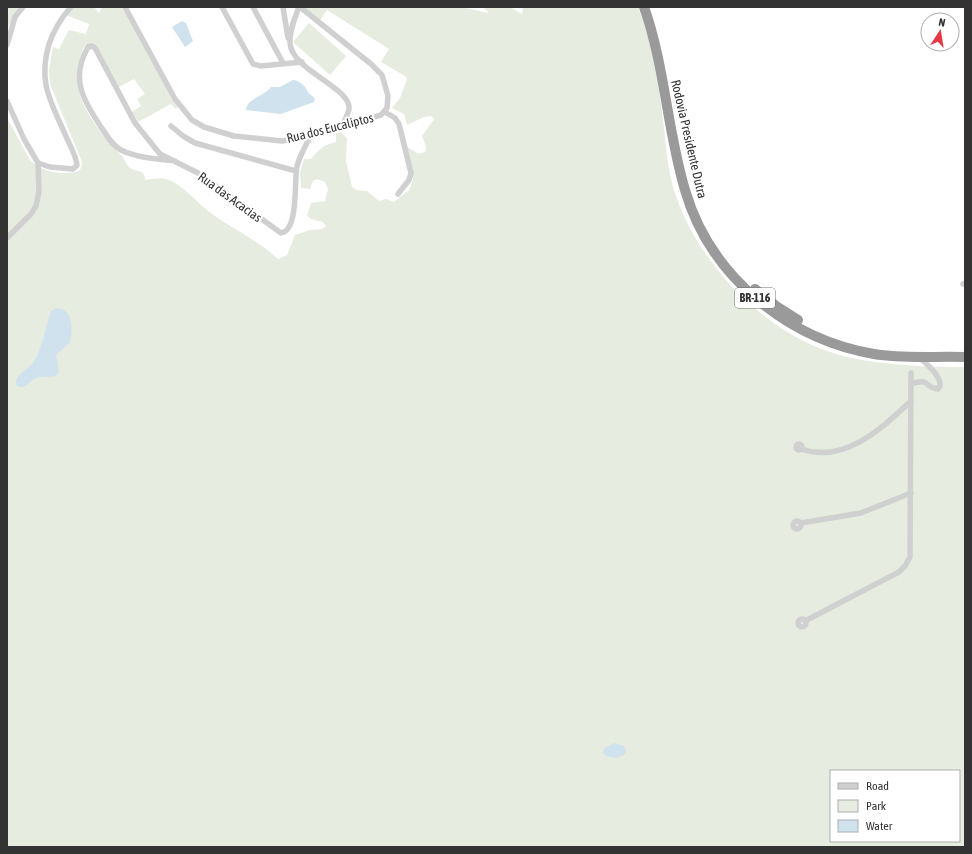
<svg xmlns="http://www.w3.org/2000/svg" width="972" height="854" viewBox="0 0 972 854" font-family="'Asap Condensed',sans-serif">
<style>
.green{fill:#e6ecdf;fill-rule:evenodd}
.water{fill:#cfe2ee}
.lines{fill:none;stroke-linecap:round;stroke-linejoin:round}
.minor{stroke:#d0d0d0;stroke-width:5.5}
.motorway{stroke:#9a9a9a;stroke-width:10}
.labels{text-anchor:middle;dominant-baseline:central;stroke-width:4;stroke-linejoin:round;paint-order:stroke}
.shield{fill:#fff;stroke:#707070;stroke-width:1}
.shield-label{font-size:12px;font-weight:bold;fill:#333}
.street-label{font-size:13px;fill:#333;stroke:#fff}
</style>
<rect width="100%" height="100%" fill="#fff"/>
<!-- green -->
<g class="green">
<path d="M 7,7 L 19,7 L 7,29 Z"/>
<path d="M 73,7 L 94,7 L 99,13 L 102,7 L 123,7 L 178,107 L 176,109 L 171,104 L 138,122 L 132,112 L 141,106 L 137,99 L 145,94 L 134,79 L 117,88 L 97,48 L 86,45 C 82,49 81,54 80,59 C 67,95 98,131 121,155 C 125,159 126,165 130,168 C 135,171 140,170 144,174 L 145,180 C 152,179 160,177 166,179 C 184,185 198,204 212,214 C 234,230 259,241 278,259 L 287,255 L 295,235 L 310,230 L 322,229 L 326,226 L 323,222 L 311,219 L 307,216 L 311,203 L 325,201 L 328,189 L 325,182 L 317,179 L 313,181 L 310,189 L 301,188 L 300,172 L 304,159 L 311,159 C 319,150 322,145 336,142 L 336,133 L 341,132 L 347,139 L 346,161 L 352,187 L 356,190 L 367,191 L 379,201 L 386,199 L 394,202 L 409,190 L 413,180 L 407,147 L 419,154 L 425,152 L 426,147 L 422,136 L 434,119 L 431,116 L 424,117 L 407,125 L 404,114 L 392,108 L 400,98 L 407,79 L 405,76 L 381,62 L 389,49 L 327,10 L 320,20 L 304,7 L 461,7 L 489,13 L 483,7 L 510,7 L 524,15 L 522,13 L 523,7 L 638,7 C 654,46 659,87 664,128 C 666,148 668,170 674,190 C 696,261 761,329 830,352 C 867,365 926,367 965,367 L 965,847 L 7,847 L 7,118 L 30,160 C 42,172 62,176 79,171 L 81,168 L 82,162 L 50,84 L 49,70 L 53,47 L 59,49 L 69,30 L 86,34 L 89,24 L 66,15 ZM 831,771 L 959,771 L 959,841 L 831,841 Z"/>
<path d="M 309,23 L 346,56 L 330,75 L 293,42 Z"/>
</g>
<!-- water -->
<g class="water">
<path d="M 182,21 L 186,23 L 193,41 L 185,47 L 172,27 Z"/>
<path d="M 293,80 C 301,81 305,86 308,92 C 309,94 313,96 315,99 L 314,102 L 281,114 L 246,110 C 247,98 265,96 271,87 L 280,87 Z"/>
<path d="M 56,308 C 73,308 73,329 70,342 L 56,355 L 59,372 C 56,379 46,376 39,377 C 31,379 28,387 20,387 L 16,385 C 14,374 28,370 33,363 C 43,348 45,328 51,311 Z"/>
<path d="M 615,743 L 624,746 L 626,750 L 625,754 L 617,758 L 606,756 L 603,753 L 604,748 Z"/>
</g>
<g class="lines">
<!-- minor -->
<g class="minor">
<path d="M 125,7 L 175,99 L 192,120 L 204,127 L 234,136 L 282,141 L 306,137 L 381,115 L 387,108 L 388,96 L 382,75 L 371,64 L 300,7"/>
<path d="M 222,7 L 253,64 L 261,66 L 302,62"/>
<path d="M 253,7 L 283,63"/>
<path d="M 283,7 L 288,38"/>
<path d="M 299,7 C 295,18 289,31 290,43 C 292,71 351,87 349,109 C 348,115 344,121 342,126"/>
<path d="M 7,45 L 15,17 L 23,7"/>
<path d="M 7,101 L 24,139 L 38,163 L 39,191 L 36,206 L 31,214 L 7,238"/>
<path d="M 385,112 L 395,118 L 399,124 L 411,173 L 409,180 L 398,194"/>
<path d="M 171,126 L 183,136 L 195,143 L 296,171"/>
<path d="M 175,161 C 158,159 137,158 121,150 C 111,145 107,135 101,127 C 83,99 70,79 88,47 L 92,46 L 95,48 L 135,123 L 160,154 L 198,173 L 281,233 C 299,231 294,179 297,166 C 300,155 306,145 311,135"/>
<path d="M 38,163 L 50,167 L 73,169 L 77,165 C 76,155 69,144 65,134 C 50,100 38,82 49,44 C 54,30 61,18 71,7"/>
<path d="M 963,284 L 965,283"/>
<path d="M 911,384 C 931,377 924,388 938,389 L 940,386 C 941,375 926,364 919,357"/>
<circle cx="799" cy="447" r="3"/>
<path d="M 801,449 C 845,464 882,428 911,401"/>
<circle cx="797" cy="525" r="4"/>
<path d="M 801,523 L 861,513 L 911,493"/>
<circle cx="802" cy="623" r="4"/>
<path d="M 805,621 L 899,572 L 905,566 L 910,557 L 911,373"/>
</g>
<!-- motorway -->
<g class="motorway">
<path d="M 644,7 C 665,66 667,130 685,190 C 710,276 787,339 874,354 C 904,359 935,356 965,357"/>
<path d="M 755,289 L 776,306 L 798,320"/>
</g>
</g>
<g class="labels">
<!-- shield labels -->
<rect class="shield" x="735" y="288" width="40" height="20" rx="3"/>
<g class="shield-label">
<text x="755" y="298">BR-116</text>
</g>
<!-- street labels -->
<g class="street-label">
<text transform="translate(330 128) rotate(-14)">Rua dos Eucaliptos</text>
<text transform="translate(689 139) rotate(77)">Rodovia Presidente Dutra</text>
<text transform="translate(230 197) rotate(36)">Rua das Acacias</text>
</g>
</g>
<!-- border -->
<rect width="972" height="854" fill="none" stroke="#333333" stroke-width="16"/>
<!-- legend -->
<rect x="830" y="770" width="130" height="72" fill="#ffffff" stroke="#adadad"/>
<rect x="838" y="783" width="20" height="6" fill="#d0d0d0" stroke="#adadad"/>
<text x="866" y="790" font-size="12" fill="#333333">Road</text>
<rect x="838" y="800" width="20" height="12" fill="#e6ecdf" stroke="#adadad"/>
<text x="866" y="810" font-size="12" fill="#333333">Park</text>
<rect x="838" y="820" width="20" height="12" fill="#cfe2ee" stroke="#adadad"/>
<text x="866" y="830" font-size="12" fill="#333333">Water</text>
<!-- north arrow -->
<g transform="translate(940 32) rotate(12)"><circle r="19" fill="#ffffff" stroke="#adadad"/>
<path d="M0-3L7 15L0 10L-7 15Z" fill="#e63946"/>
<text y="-6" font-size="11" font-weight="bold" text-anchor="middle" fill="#333333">N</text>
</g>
</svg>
